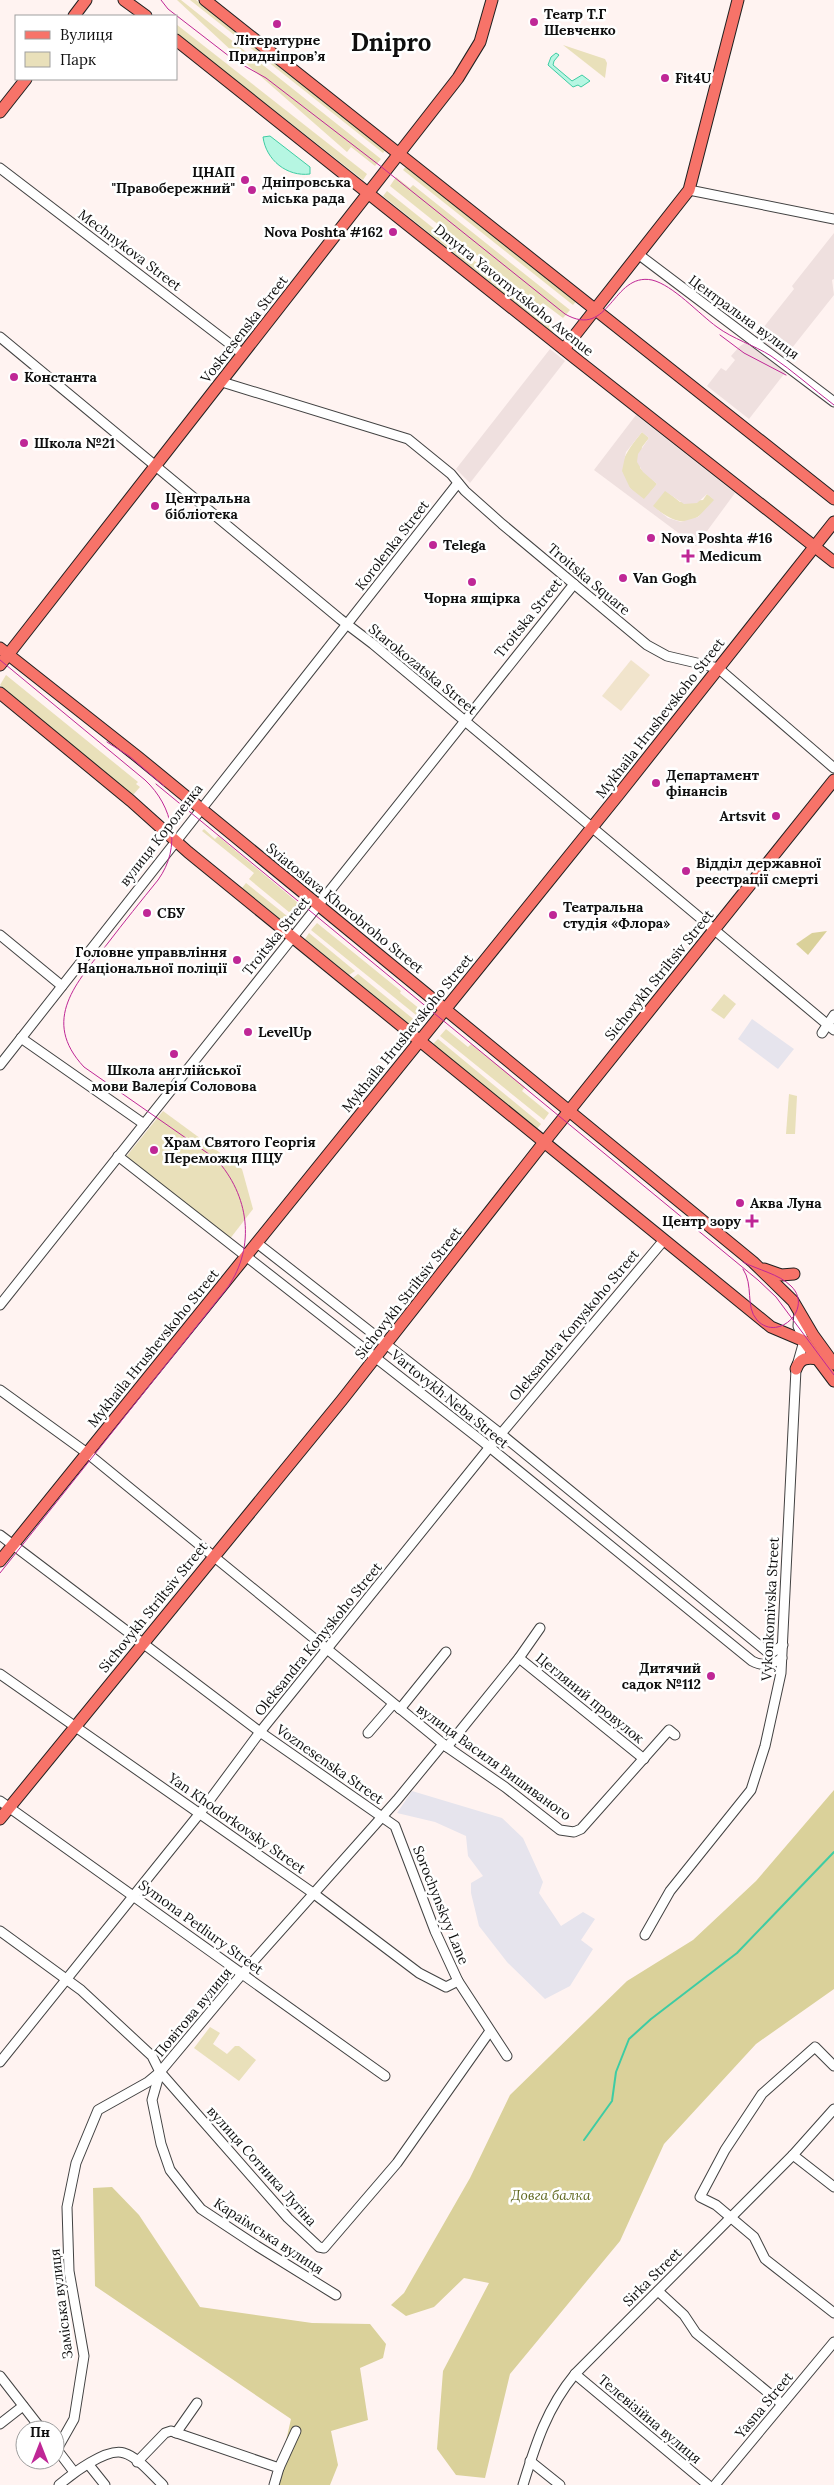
<svg xmlns="http://www.w3.org/2000/svg" width="834" height="2485" viewBox="0 0 834 2485" font-family="Lora,serif">
<style>
.industrial{fill:#e6e4ed}
.green{fill:#e9e0ba}
.forest{fill:#dad19a}
.pitch{fill:#f1e4cc}
.plaza{fill:#efe0df;fill-rule:evenodd}
.water{fill:#b6f6e2;stroke:#3ecca3}
.lines{fill:none;stroke-linecap:round;stroke-linejoin:round}
.stream{stroke:#3ecca3;stroke-width:2}
.minor-casing{stroke:#424242;stroke-width:11}
.major-casing{stroke:#202020;stroke-width:13}
.minor{stroke:#fff;stroke-width:9}
.major{stroke:#f77369;stroke-width:11}
.tram{stroke:#bf2796;stroke-width:1}
.poi-dot{fill:#bf2796;stroke:#fff;stroke-width:2}
.labels{text-anchor:middle;dominant-baseline:central;stroke-width:5;stroke-linejoin:round;paint-order:stroke}
.poi-label{font-size:14px;font-weight:bold;fill:#0f0f0f;stroke:#fff;text-anchor:start}
.street-label{font-size:14px;fill:#0f0f0f;stroke:#fff}
.park-label{font-size:14px;font-style:italic;fill:#5f671f;stroke:#fff}
.town-label{font-size:24px;font-weight:bold;fill:#0f0f0f;stroke:#fff}
</style>
<rect width="100%" height="100%" fill="#fff3f1"/>
<!-- industrial -->
<g class="industrial">
<path d="M 752,1019 L 794,1049 L 778,1069 L 738,1039 Z"/>
<path d="M 412,1791 L 502,1818 L 523,1838 L 543,1882 L 539,1893 L 561,1926 L 583,1912 L 595,1919 L 581,1940 L 593,1949 L 570,1986 L 545,1999 L 507,1962 L 479,1926 L 471,1893 L 471,1883 L 483,1876 L 468,1856 L 466,1836 L 435,1822 L 397,1813 Z"/>
</g>
<!-- green -->
<g class="green">
<path d="M 177,0 L 181,0 L 381,159 L 375,166 L 351,147 L 347,152 L 234,53 Z"/>
<path d="M 190,0 L 196,0 L 386,149 L 383,153 Z"/>
<path d="M 176,24 L 367,174 L 363,180 L 176,33 Z"/>
<path d="M 563,45 L 605,59 L 607,63 L 605,78 Z"/>
<path d="M 407,165 L 577,300 L 573,305 L 403,170 Z"/>
<path d="M 396,177 L 410,188 L 413,185 L 570,310 L 563,318 L 543,303 L 540,306 L 390,186 Z"/>
<path d="M 387,191 L 557,327 L 552,332 L 383,196 Z"/>
<path d="M 642,432 L 649,438 L 642,447 L 640,468 L 657,484 L 644,500 C 610,476 620,459 642,432 Z"/>
<path d="M 665,490 L 680,502 L 703,500 L 707,494 L 715,500 C 692,528 680,527 652,506 Z"/>
<path d="M 6,675 L 138,782 L 136,784 L 140,787 L 133,795 L 0,685 Z"/>
<path d="M 204,829 L 215,839 L 218,836 L 303,907 L 295,917 L 249,879 L 254,873 L 202,831 Z"/>
<path d="M 246,883 L 292,920 L 289,926 L 242,888 Z"/>
<path d="M 317,923 L 401,991 L 400,993 L 426,1014 L 421,1019 L 311,930 Z"/>
<path d="M 309,933 L 355,971 L 349,975 L 305,939 Z"/>
<path d="M 358,974 L 417,1022 L 419,1026 L 414,1028 L 353,978 Z"/>
<path d="M 724,994 L 736,1004 L 724,1019 L 711,1010 Z"/>
<path d="M 446,1029 L 468,1047 L 471,1044 L 525,1087 L 522,1091 L 549,1113 L 544,1120 L 440,1036 Z"/>
<path d="M 438,1039 L 541,1124 L 536,1130 L 433,1044 Z"/>
<path d="M 789,1094 L 797,1096 L 795,1134 L 786,1134 Z"/>
<path d="M 163,1111 L 242,1169 L 253,1209 L 229,1240 L 125,1158 Z"/>
<path d="M 210,2027 L 220,2033 L 213,2044 L 227,2054 L 235,2046 L 239,2046 L 256,2060 L 239,2081 L 194,2048 Z"/>
</g>
<!-- forest -->
<g class="forest">
<path d="M 827,931 L 808,955 L 796,944 L 812,933 Z"/>
<path d="M 834,1790 L 834,1989 L 756,2044 L 664,2144 L 620,2241 L 510,2374 L 485,2478 L 456,2475 L 437,2449 L 443,2371 L 489,2283 L 464,2278 L 434,2307 L 406,2316 L 391,2305 L 404,2293 L 470,2178 L 510,2095 L 627,1981 L 693,1940 L 756,1881 Z"/>
<path d="M 112,2187 L 139,2215 L 200,2307 L 312,2323 L 370,2324 L 386,2344 L 383,2358 L 360,2368 L 368,2420 L 331,2431 L 338,2465 L 330,2485 L 276,2485 L 291,2419 L 95,2286 L 93,2188 Z"/>
</g>
<!-- pitch -->
<path class="pitch" d="M 631,660 L 650,675 L 621,711 L 602,696 Z"/>
<!-- plaza -->
<g class="plaza">
<path d="M 834,233 L 834,279 L 832,280 L 834,295 L 788,353 L 788,369 L 749,419 L 707,386 L 721,368 L 726,371 L 735,360 L 731,356 L 739,347 L 759,333 L 794,289 L 792,286 Z"/>
<path d="M 550,349 L 565,361 L 470,483 L 456,469 Z"/>
<path d="M 636,415 L 735,493 L 696,546 L 594,470 ZM 642,432 L 649,438 L 638,454 L 637,462 L 643,472 L 657,484 L 644,499 L 630,488 L 622,471 L 626,452 ZM 665,491 L 684,504 L 697,503 L 707,494 L 714,500 L 698,517 L 681,522 L 668,518 L 653,506 Z"/>
</g>
<!-- water -->
<g class="water">
<path d="M 556,53 L 559,55 L 554,61 L 553,65 L 572,81 L 582,75 L 590,81 L 581,87 L 578,85 L 573,87 L 548,65 L 551,57 Z"/>
<path d="M 270,136 L 310,167 L 310,174 C 287,177 266,160 263,137 Z"/>
</g>
<g class="lines">
<!-- stream -->
<path class="stream" d="M 584,2140 L 612,2101 L 616,2072 L 629,2039 L 651,2019 L 737,1953 L 834,1852"/>
<defs>
<g id="minor">
<path d="M 0,168 L 243,354"/>
<path d="M 689,190 L 834,219"/>
<path d="M 638,254 L 834,402"/>
<path d="M 0,337 L 340,619 L 373,644 L 834,1030"/>
<path d="M 222,382 L 408,439 L 451,474 L 465,491 L 502,524 L 647,645 L 667,656 L 718,668 L 834,768"/>
<path d="M 0,935 L 62,986"/>
<path d="M 822,1033 L 834,1015"/>
<path d="M 21,1038 L 144,1124"/>
<path d="M 0,1065 L 458,483"/>
<path d="M 118,1156 L 482,1441 L 752,1661 C 763,1667 771,1665 782,1658"/>
<path d="M 257,1243 L 501,1434 L 770,1654 L 783,1645"/>
<path d="M 0,1305 L 574,584"/>
<path d="M 0,1390 L 87,1453 L 447,1747 L 505,1787 L 560,1830 L 574,1832 L 581,1829 L 669,1730 L 675,1735"/>
<path d="M 0,1535 L 260,1732 L 395,1826 L 435,1931 L 458,1981 L 507,2056"/>
<path d="M 519,1658 L 644,1759"/>
<path d="M 0,1674 L 313,1893 L 419,1973 L 446,1987 L 458,1981"/>
<path d="M 400,1709 L 446,1652"/>
<path d="M 368,1733 L 393,1704"/>
<path d="M 447,1747 L 519,1658 L 540,1628"/>
<path d="M 0,1801 L 385,2076"/>
<path d="M 0,1931 L 81,1990 L 152,2056 L 160,2072 L 152,2100 L 161,2144 L 170,2170 L 188,2193 L 201,2209 L 257,2246 L 336,2295"/>
<path d="M 645,1935 L 670,1891 L 751,1790 L 765,1746 L 781,1673 L 796,1369 L 804,1341 L 798,1326 L 799,1311"/>
<path d="M 0,2062 L 200,1813 L 260,1732 L 489,1448 L 664,1240"/>
<path d="M 834,2066 L 815,2047 L 762,2094 L 725,2150 L 700,2197 L 716,2205 L 754,2237 L 765,2259 L 834,2313"/>
<path d="M 160,2072 L 288,2218 L 319,2247 L 324,2248 L 397,2163 L 490,2031"/>
<path d="M 793,2155 L 834,2187"/>
<path d="M 658,2291 L 684,2315 L 696,2333 L 782,2404"/>
<path d="M 575,2374 L 708,2485"/>
<path d="M 0,2376 L 42,2430"/>
<path d="M 0,2424 L 23,2406"/>
<path d="M 176,2433 L 197,2403"/>
<path d="M 55,2447 L 74,2472"/>
<path d="M 57,2449 L 74,2419 L 84,2356 L 69,2271 L 67,2207 L 76,2163 L 98,2110 L 148,2082 L 160,2072 L 242,1974 L 397,1800 L 443,1744"/>
<path d="M 530,2461 L 560,2485"/>
<path d="M 137,2462 L 165,2433 L 171,2431 L 279,2468 L 274,2485"/>
<path d="M 89,2465 L 105,2485"/>
<path d="M 279,2468 L 296,2431"/>
<path d="M 59,2485 C 72,2474 107,2447 124,2453 C 138,2457 152,2475 163,2485"/>
<path d="M 523,2485 C 536,2443 547,2408 575,2374 L 793,2155 L 834,2109"/>
<path d="M 715,2485 L 834,2342"/>
</g>
<g id="major">
<path d="M 124,0 L 146,16"/>
<path d="M 205,0 L 834,499"/>
<path d="M 74,16 L 86,0"/>
<path d="M 176,40 L 576,359 L 834,562"/>
<path d="M 0,112 L 26,79"/>
<path d="M 564,349 L 689,190 L 738,0"/>
<path d="M 0,648 L 138,757 L 753,1262 L 793,1301 L 813,1335 L 834,1364"/>
<path d="M 0,665 L 458,78 L 480,42 L 492,0"/>
<path d="M 0,693 L 131,801 L 188,852 L 771,1327 L 804,1341 L 834,1381"/>
<path d="M 764,1269 L 781,1275 L 794,1274"/>
<path d="M 796,1369 C 800,1358 807,1357 818,1359"/>
<path d="M 0,1561 L 619,794 L 834,522"/>
<path d="M 0,1819 L 342,1400 L 545,1141 L 834,780"/>
</g>
</defs>
<!-- minor casing -->
<use href="#minor" class="minor-casing"/>
<!-- major casing -->
<use href="#major" class="major-casing"/>
<!-- minor -->
<use href="#minor" class="minor"/>
<!-- major -->
<use href="#major" class="major"/>
<!-- tram -->
<g class="tram">
<path d="M 161,0 L 168,9 L 234,60 L 266,78 L 379,165 L 565,314 C 610,340 612,272 652,280 C 673,285 699,314 717,327 C 733,339 754,345 771,356 C 793,371 813,389 834,405"/>
<path d="M 720,335 L 744,353 L 786,375"/>
<path d="M 0,660 L 145,780 C 173,806 182,847 158,880 C 141,901 124,922 108,943 C 77,982 40,1020 84,1067 L 216,1159 C 249,1195 256,1246 228,1287 L 0,1573"/>
<path d="M 107,742 L 129,756 L 164,786"/>
<path d="M 156,784 L 758,1280 L 776,1297 L 834,1375"/>
<path d="M 743,1262 C 758,1270 779,1274 791,1286 C 814,1308 778,1343 757,1320 C 745,1307 754,1285 743,1269"/>
</g>
</g>
<!-- markers -->
<g class="poi-dot">
<circle cx="534" cy="22" r="5"/>
<circle cx="277" cy="24" r="5"/>
<circle cx="665" cy="78" r="5"/>
<circle cx="245" cy="180" r="5"/>
<circle cx="252" cy="190" r="5"/>
<circle cx="393" cy="232" r="5"/>
<circle cx="14" cy="377" r="5"/>
<circle cx="24" cy="443" r="5"/>
<circle cx="155" cy="506" r="5"/>
<circle cx="651" cy="538" r="5"/>
<circle cx="433" cy="545" r="5"/>
<path d="M685.5 548.5h5v5h5v5h-5v5h-5v-5h-5v-5h5z"/>
<circle cx="623" cy="578" r="5"/>
<circle cx="472" cy="582" r="5"/>
<circle cx="656" cy="783" r="5"/>
<circle cx="776" cy="816" r="5"/>
<circle cx="686" cy="871" r="5"/>
<circle cx="147" cy="913" r="5"/>
<circle cx="553" cy="915" r="5"/>
<circle cx="237" cy="960" r="5"/>
<circle cx="248" cy="1032" r="5"/>
<circle cx="174" cy="1054" r="5"/>
<circle cx="154" cy="1150" r="5"/>
<circle cx="740" cy="1203" r="5"/>
<path d="M749.5 1213.5h5v5h5v5h-5v5h-5v-5h-5v-5h5z"/>
<circle cx="711" cy="1676" r="5"/>
</g>
<g class="labels">
<!-- poi labels -->
<g class="poi-label">
<text x="544" y="14">Театр Т.Г<tspan x="544" dy="16">Шевченко</tspan></text>
<text x="277" y="40" text-anchor="middle">Літературне<tspan x="277" dy="16">Придніпров’я</tspan></text>
<text x="675" y="78">Fit4U</text>
<text x="235" y="172" text-anchor="end">ЦНАП<tspan x="235" dy="16">"Правобережний"</tspan></text>
<text x="262" y="182">Дніпровська<tspan x="262" dy="16">міська рада</tspan></text>
<text x="383" y="232" text-anchor="end">Nova Poshta #162</text>
<text x="24" y="377">Константа</text>
<text x="34" y="443">Школа №21</text>
<text x="165" y="498">Центральна<tspan x="165" dy="16">бібліотека</tspan></text>
<text x="661" y="538">Nova Poshta #16</text>
<text x="443" y="545">Telega</text>
<text x="699" y="556">Medicum</text>
<text x="633" y="578">Van Gogh</text>
<text x="472" y="598" text-anchor="middle">Чорна ящірка</text>
<text x="666" y="775">Департамент<tspan x="666" dy="16">фінансів</tspan></text>
<text x="766" y="816" text-anchor="end">Artsvit</text>
<text x="696" y="863">Відділ державної<tspan x="696" dy="16">реєстрації смерті</tspan></text>
<text x="563" y="907">Театральна<tspan x="563" dy="16">студія «Флора»</tspan></text>
<text x="157" y="913">СБУ</text>
<text x="227" y="952" text-anchor="end">Головне управвління<tspan x="227" dy="16">Національної поліції</tspan></text>
<text x="258" y="1032">LevelUp</text>
<text x="174" y="1070" text-anchor="middle">Школа англійської<tspan x="174" dy="16">мови Валерія Соловова</tspan></text>
<text x="164" y="1142">Храм Святого Георгія<tspan x="164" dy="16">Переможця ПЦУ</tspan></text>
<text x="750" y="1203">Аква Луна</text>
<text x="741" y="1221" text-anchor="end">Центр зору</text>
<text x="701" y="1668" text-anchor="end">Дитячий<tspan x="701" dy="16">садок №112</tspan></text>
</g>
<!-- street labels -->
<g class="street-label">
<text transform="translate(130 250) rotate(37)">Mechnykova Street</text>
<text transform="translate(514 290) rotate(39)">Dmytra Yavornytskoho Avenue</text>
<text transform="translate(744 317) rotate(36)">Центральна вулиця</text>
<text transform="translate(244 329) rotate(-52)">Voskresenska Street</text>
<text transform="translate(392 545) rotate(-52)">Korolenka Street</text>
<text transform="translate(589 579) rotate(40)">Troitska Square</text>
<text transform="translate(528 618) rotate(-51)">Troitska Street</text>
<text transform="translate(423 669) rotate(39)">Starokozatska Street</text>
<text transform="translate(660 718) rotate(-52)">Mykhaila Hrushevskoho Street</text>
<text transform="translate(161 835) rotate(-52)">вулиця Короленка</text>
<text transform="translate(345 908) rotate(39)">Sviatoslava Khorobroho Street</text>
<text transform="translate(276 936) rotate(-51)">Troitska Street</text>
<text transform="translate(659 975) rotate(-51)">Sichovykh Striltsiv Street</text>
<text transform="translate(407 1033) rotate(-51)">Mykhaila Hrushevskoho Street</text>
<text transform="translate(408 1293) rotate(-52)">Sichovykh Striltsiv Street</text>
<text transform="translate(574 1325) rotate(-50)">Oleksandra Konyskoho Street</text>
<text transform="translate(153 1348) rotate(-51)">Mykhaila Hrushevskoho Street</text>
<text transform="translate(450 1399) rotate(39)">Vartovykh Neba Street</text>
<text transform="translate(153 1607) rotate(-51)">Sichovykh Striltsiv Street</text>
<text transform="translate(770 1609) rotate(-87)">Vykonkomivska Street</text>
<text transform="translate(318 1639) rotate(-51)">Oleksandra Konyskoho Street</text>
<text transform="translate(590 1698) rotate(39)">Цегляний провулок</text>
<text transform="translate(494 1762) rotate(36)">вулиця Василя Вишиваного</text>
<text transform="translate(330 1764) rotate(35)">Voznesenska Street</text>
<text transform="translate(237 1823) rotate(35)">Yan Khodorkovsky Street</text>
<text transform="translate(441 1905) rotate(68)">Sorochynskyy Lane</text>
<text transform="translate(201 1927) rotate(36)">Symona Petliury Street</text>
<text transform="translate(193 2012) rotate(-50)">Повітова вулиця</text>
<text transform="translate(262 2166) rotate(48)">вулиця Сотника Лугіна</text>
<text transform="translate(269 2236) rotate(33)">Караїмська вулиця</text>
<text transform="translate(652 2277) rotate(-45)">Sirka Street</text>
<text transform="translate(61 2304) rotate(-97)">Заміська вулиця</text>
<text transform="translate(764 2405) rotate(-50)">Yasna Street</text>
<text transform="translate(650 2419) rotate(40)">Телевізійна вулиця</text>
</g>
<!-- park labels -->
<g class="park-label">
<text x="551" y="2195">Довга балка</text>
</g>
<!-- town labels -->
<g class="town-label">
<text x="391" y="42">Dnipro</text>
</g>
</g>
<!-- legend -->
<rect x="15" y="15" width="162" height="65" fill="#ffffff" stroke="#9f9f9f"/>
<rect x="25" y="31" width="25" height="8" fill="#f77369" stroke="#9f9f9f"/>
<text x="60" y="40" font-size="15" fill="#0f0f0f">Вулиця</text>
<rect x="25" y="52" width="25" height="15" fill="#e9e0ba" stroke="#9f9f9f"/>
<text x="60" y="65" font-size="15" fill="#0f0f0f">Парк</text>
<!-- north arrow -->
<g transform="translate(40 2445)"><circle r="24" fill="#ffffff" stroke="#9f9f9f"/>
<path d="M0-4L9 19L0 12L-9 19Z" fill="#bf2796"/>
<text y="-8" font-size="14" font-weight="bold" text-anchor="middle" fill="#0f0f0f">Пн</text>
</g>
</svg>
